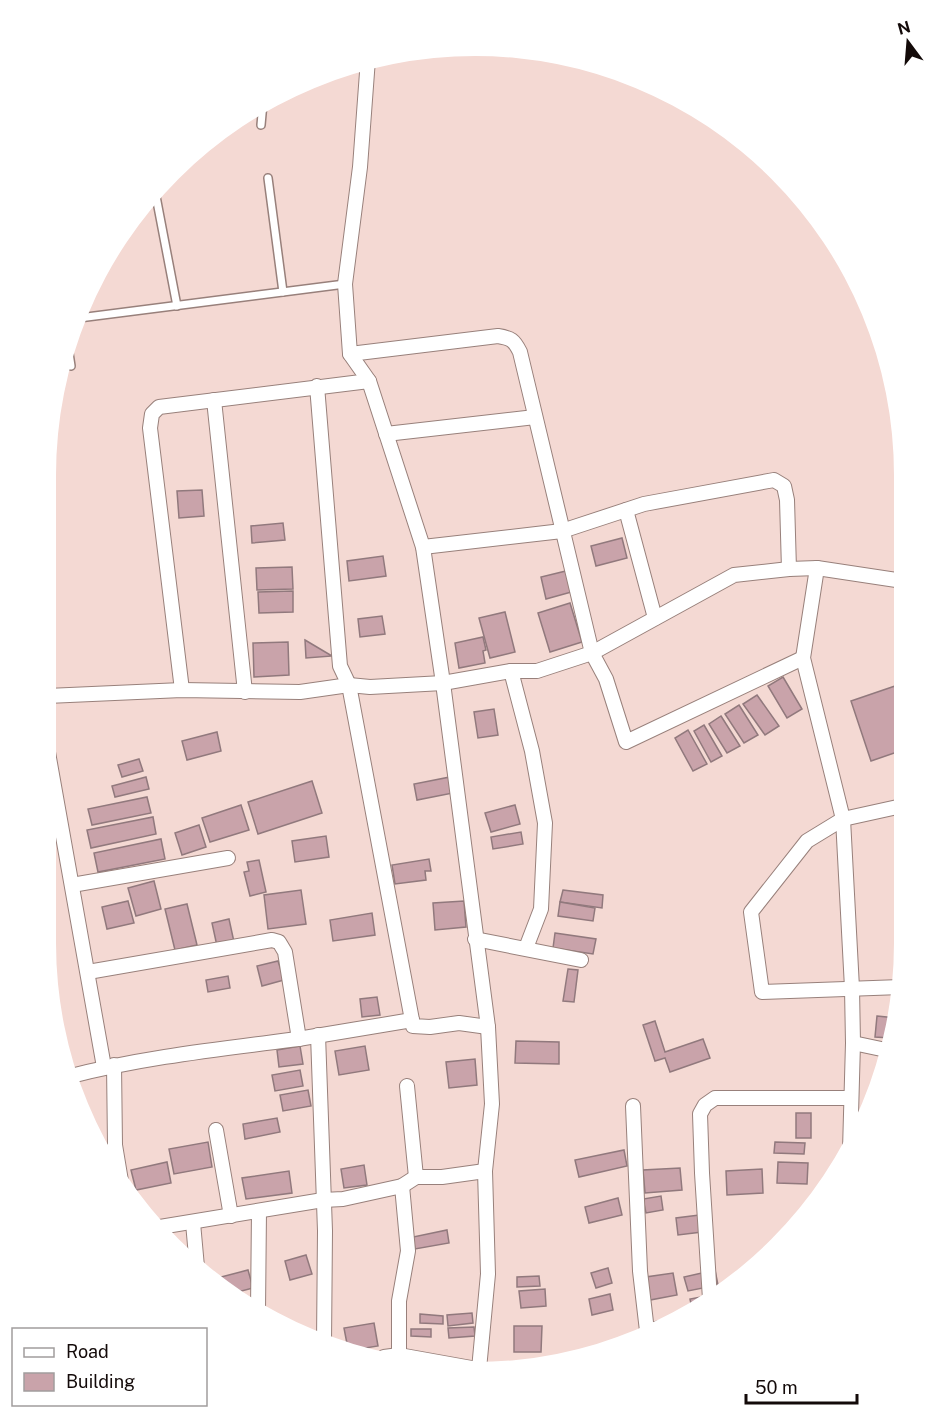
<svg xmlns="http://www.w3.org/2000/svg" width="950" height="1418" viewBox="0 0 950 1418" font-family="'Public Sans',sans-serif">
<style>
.building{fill:#c9a3aa;stroke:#91797d;stroke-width:1.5}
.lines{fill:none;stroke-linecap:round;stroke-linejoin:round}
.service-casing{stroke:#98807b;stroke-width:10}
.minor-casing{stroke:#98807b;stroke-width:16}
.service{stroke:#fff;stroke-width:7}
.minor{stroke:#fff;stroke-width:14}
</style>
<rect width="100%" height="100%" fill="#f4d9d3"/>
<!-- building -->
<g class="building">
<path d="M 202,490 L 204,516 L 179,518 L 177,491 Z"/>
<path d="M 283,523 L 285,540 L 252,543 L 251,526 Z"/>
<path d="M 622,538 L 627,558 L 596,566 L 591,546 Z"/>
<path d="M 383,556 L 386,576 L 349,581 L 347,561 Z"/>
<path d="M 292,567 L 293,589 L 257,590 L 256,568 Z"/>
<path d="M 570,570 L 575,591 L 546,599 L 541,577 Z"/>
<path d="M 52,582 L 53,603 L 47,603 L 48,583 Z"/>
<path d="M 293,591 L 293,612 L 259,613 L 258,592 Z"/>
<path d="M 570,603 L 582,642 L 550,652 L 538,613 Z"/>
<path d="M 505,612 L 515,652 L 490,658 L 479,618 Z"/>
<path d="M 382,616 L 385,634 L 360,637 L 358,619 Z"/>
<path d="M 483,637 L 486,650 L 483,651 L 485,663 L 459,668 L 455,643 Z"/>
<path d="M 305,640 L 332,656 L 306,658 Z"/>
<path d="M 288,642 L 289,675 L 254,677 L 253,643 Z"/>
<path d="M 783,677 L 802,709 L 787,718 L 768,686 Z"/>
<path d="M 895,686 L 903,708 L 903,750 L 871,761 L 851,701 Z"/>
<path d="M 757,695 L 779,726 L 765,735 L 743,704 Z"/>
<path d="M 739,705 L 758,735 L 744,743 L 725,714 Z"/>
<path d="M 494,709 L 498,735 L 478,738 L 474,712 Z"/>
<path d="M 721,716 L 740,746 L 727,753 L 709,724 Z"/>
<path d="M 704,725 L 722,756 L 711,762 L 694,731 Z"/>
<path d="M 688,730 L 707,764 L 693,771 L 675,738 Z"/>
<path d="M 217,732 L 221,751 L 187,760 L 182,741 Z"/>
<path d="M 139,759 L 143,771 L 122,777 L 118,765 Z"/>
<path d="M 146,777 L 149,789 L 115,797 L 112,786 Z"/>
<path d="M 450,777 L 453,793 L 417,800 L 414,784 Z"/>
<path d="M 312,781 L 322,813 L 258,834 L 248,802 Z"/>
<path d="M 147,797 L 151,813 L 92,825 L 88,809 Z"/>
<path d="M 241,805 L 249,830 L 210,842 L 202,818 Z"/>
<path d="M 515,805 L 520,824 L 491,832 L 485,813 Z"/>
<path d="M 153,817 L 156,834 L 91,848 L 87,830 Z"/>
<path d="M 199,825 L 206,847 L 182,855 L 175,833 Z"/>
<path d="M 521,832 L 523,844 L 493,849 L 491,837 Z"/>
<path d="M 326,836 L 329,857 L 295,862 L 292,841 Z"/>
<path d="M 161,839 L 165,859 L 98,872 L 94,853 Z"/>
<path d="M 429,859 L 431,871 L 425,871 L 426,880 L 395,884 L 392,865 Z"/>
<path d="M 259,860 L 266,892 L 250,896 L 244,872 L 249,871 L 247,862 Z"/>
<path d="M 154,881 L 161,909 L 136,916 L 128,888 Z"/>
<path d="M 301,890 L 306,924 L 268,929 L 264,895 Z"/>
<path d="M 563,890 L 603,895 L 602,908 L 560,902 Z"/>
<path d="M 128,901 L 134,923 L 107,929 L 102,907 Z"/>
<path d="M 464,901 L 466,927 L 435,930 L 433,903 Z"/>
<path d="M 560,902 L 595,908 L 593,921 L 558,916 Z"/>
<path d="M 187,904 L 197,945 L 175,950 L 165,909 Z"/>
<path d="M 372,913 L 375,935 L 333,941 L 330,920 Z"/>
<path d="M 229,919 L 234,942 L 217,946 L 212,923 Z"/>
<path d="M 555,933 L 596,939 L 593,954 L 553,948 Z"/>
<path d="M 278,961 L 284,980 L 262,986 L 257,966 Z"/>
<path d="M 568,969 L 578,970 L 574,1002 L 563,1001 Z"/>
<path d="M 228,976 L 230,988 L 208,992 L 206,980 Z"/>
<path d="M 377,997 L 380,1015 L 362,1017 L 360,999 Z"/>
<path d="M 877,1016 L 896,1018 L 890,1038 L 875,1037 Z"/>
<path d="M 655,1021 L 665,1052 L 703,1039 L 710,1058 L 670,1072 L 665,1058 L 655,1061 L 643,1025 Z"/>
<path d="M 516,1041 L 559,1042 L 559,1064 L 515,1063 Z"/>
<path d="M 300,1046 L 303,1064 L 279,1067 L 277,1050 Z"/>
<path d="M 365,1046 L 369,1070 L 339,1075 L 335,1051 Z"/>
<path d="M 475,1059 L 477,1085 L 449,1088 L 446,1062 Z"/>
<path d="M 300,1070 L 303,1086 L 275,1091 L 272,1075 Z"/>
<path d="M 308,1090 L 311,1106 L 283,1111 L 280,1095 Z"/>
<rect x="796" y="1113" width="15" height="25"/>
<path d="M 277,1118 L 280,1132 L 245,1139 L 243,1124 Z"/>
<path d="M 208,1142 L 212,1167 L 174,1174 L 169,1149 Z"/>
<path d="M 775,1142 L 805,1143 L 804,1154 L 774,1153 Z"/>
<path d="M 624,1150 L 627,1166 L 579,1177 L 575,1160 Z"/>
<path d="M 167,1162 L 171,1183 L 136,1190 L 131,1170 Z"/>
<path d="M 778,1162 L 808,1163 L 807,1184 L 777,1183 Z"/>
<path d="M 364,1165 L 367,1185 L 344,1188 L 341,1169 Z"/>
<path d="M 680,1168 L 682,1190 L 645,1193 L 643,1170 Z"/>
<path d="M 762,1169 L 763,1193 L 727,1195 L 726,1171 Z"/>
<path d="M 289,1171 L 292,1193 L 246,1199 L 242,1178 Z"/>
<path d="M 661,1196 L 663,1210 L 646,1213 L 643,1199 Z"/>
<path d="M 618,1198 L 622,1215 L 589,1223 L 585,1207 Z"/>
<path d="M 707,1214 L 710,1231 L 678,1235 L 676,1218 Z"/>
<path d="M 447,1230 L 449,1243 L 415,1249 L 413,1237 Z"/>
<path d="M 306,1255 L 312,1274 L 290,1280 L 285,1261 Z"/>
<path d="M 608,1268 L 612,1283 L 596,1288 L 591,1273 Z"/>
<path d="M 248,1270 L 253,1288 L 230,1294 L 225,1291 L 221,1277 Z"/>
<path d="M 715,1270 L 718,1285 L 688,1291 L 684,1277 Z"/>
<path d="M 673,1273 L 677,1295 L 650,1300 L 646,1277 Z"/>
<path d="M 539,1276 L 540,1286 L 517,1287 L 517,1277 Z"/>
<path d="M 545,1289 L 546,1306 L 521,1308 L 519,1291 Z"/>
<path d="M 610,1294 L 613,1310 L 592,1315 L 589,1299 Z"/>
<path d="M 717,1294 L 693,1313 L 690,1299 Z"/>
<path d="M 472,1313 L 473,1323 L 448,1326 L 447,1315 Z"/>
<path d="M 420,1314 L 443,1316 L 443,1324 L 420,1323 Z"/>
<path d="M 374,1323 L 378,1346 L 353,1350 L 348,1349 L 344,1328 Z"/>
<path d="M 514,1326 L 542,1326 L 541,1352 L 514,1352 Z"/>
<path d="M 474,1327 L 475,1336 L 449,1338 L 448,1328 Z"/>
<path d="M 411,1329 L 431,1329 L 431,1337 L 411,1336 Z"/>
</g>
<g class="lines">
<defs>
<g id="service">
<path d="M 261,125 L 263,103"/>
<path d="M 268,178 L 283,292"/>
<path d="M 155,191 L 177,306"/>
<path d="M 79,318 L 345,284"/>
<path d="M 69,353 L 71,366"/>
</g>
<g id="minor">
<path d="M 368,59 L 360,167 L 345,284 L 350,354 L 369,381 L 423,547 L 443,683 L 488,1027 L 492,1104 L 485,1171 L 488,1274 L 479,1369"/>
<path d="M 350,354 L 498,336 C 511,338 514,340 520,352 L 592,653 L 606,679 L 626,742 L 803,658"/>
<path d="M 317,386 L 340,666 L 349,685 L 412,1020"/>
<path d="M 214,400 L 245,692"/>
<path d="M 386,434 L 535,417"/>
<path d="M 626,510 L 655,618"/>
<path d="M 423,547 L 562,531 L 644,504 L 774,480 L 784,486 L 787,500 L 789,569"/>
<path d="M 817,568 L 803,658 L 843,819 L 852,988 L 853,1043 L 850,1150"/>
<path d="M 511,671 L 532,751 L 545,823 L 541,909 L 526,948"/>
<path d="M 182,690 L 150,428 L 152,414 L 159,407 L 369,381"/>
<path d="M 47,696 L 182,690 L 300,692 L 349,685 L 370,687 L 443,683 L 511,671 L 537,671 L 592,653 L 734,575 L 789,569 L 817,568 L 903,581"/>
<path d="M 46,741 L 104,1067"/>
<path d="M 72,885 L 228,858"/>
<path d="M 475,939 L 581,960"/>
<path d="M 88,972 L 272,940 L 279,942 L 285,952 L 299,1039"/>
<path d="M 901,987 L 762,992 L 751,912 L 807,841 L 843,819 L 902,806"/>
<path d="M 318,1035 L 325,1231 L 324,1343"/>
<path d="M 853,1043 L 886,1050"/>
<path d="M 114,1065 L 115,1145 L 122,1187"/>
<path d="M 67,1077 C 143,1057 221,1049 298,1039 C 336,1033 374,1026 412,1020 L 413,1026 L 430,1027 L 459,1023 L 488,1027"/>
<path d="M 407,1086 L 416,1177"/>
<path d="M 633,1106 L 640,1271 L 647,1331 L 660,1328"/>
<path d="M 216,1130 L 231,1216"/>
<path d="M 193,1223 L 197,1267"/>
<path d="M 160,1227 L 323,1200 L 343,1199 L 402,1186 L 416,1177 L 442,1177 L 485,1171"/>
<path d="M 710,1299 L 702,1173 L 700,1114 L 705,1105 L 715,1098 L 851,1098"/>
<path d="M 258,1310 L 259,1211"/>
<path d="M 399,1355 L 399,1301 L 408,1251 L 402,1186"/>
<path d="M 384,1357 L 399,1355 L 477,1369"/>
</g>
</defs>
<!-- service casing -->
<use href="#service" class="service-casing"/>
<!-- minor casing -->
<use href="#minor" class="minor-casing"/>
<!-- service -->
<use href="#service" class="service"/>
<!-- minor -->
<use href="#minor" class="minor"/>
</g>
<!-- crop -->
<path d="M0 0H950V1418H0ZM475 56H475A419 419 0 0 1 894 475V943A419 419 0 0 1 475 1362H475A419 419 0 0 1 56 943V475A419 419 0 0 1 475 56Z" fill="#fff" fill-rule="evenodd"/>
<!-- legend -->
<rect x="12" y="1328" width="195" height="78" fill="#ffffff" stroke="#a19d9d" stroke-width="1.5"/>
<rect x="24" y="1348" width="30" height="9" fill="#ffffff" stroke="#a19d9d" stroke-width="1.5"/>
<text x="66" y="1358" font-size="18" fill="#130a09">Road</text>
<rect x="24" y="1373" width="30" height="18" fill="#c9a3aa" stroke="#a19d9d" stroke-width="1.5"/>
<text x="66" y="1388" font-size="18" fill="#130a09">Building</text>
<!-- north arrow -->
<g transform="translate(908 42) rotate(344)" stroke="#ffffff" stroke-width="4.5" paint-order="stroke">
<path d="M0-4.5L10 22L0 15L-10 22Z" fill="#130a09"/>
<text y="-9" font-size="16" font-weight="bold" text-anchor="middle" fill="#130a09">N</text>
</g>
<!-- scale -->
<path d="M746 1394v9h111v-9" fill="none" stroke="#130a09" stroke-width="3"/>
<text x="755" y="1394" font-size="18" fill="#130a09" stroke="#ffffff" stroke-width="4.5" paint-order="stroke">50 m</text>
</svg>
